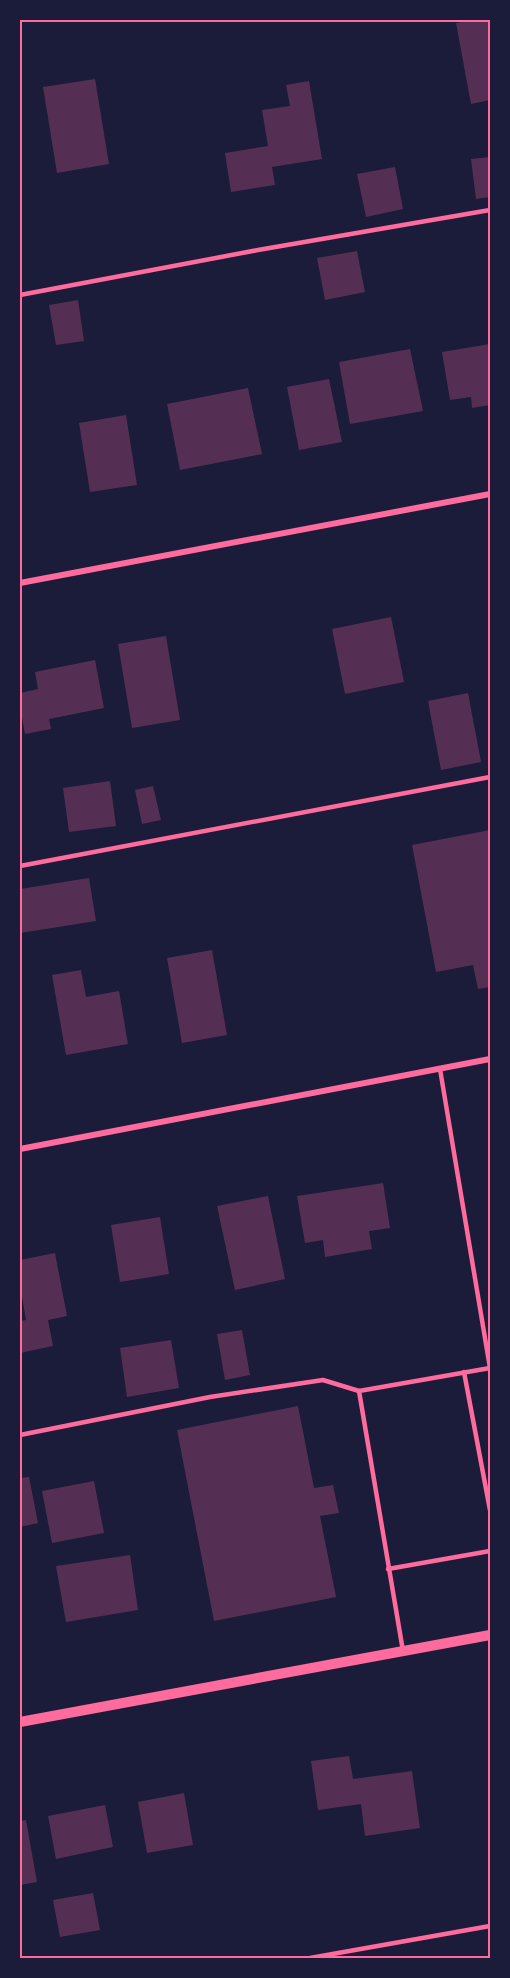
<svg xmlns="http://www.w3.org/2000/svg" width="510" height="1978" viewBox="0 0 510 1978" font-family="'Zilla Slab',serif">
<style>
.building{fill:#542f53}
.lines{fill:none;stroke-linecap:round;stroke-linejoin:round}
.service{stroke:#ff6b9d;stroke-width:4.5}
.minor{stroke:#ff6b9d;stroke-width:6}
.tertiary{stroke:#ff6b9d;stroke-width:10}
.neatline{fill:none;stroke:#ff6b9d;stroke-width:2}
</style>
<rect width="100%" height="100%" fill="#1b1b3a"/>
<!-- building -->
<g class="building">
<path d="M 475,20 L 490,20 L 490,100 L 471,104 L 456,23 Z"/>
<path d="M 95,79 L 109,164 L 57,173 L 43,87 Z"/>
<path d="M 309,81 L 322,159 L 272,167 L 275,185 L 231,192 L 225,153 L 268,146 L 262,110 L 290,106 L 286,85 Z"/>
<path d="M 490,157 L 490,197 L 476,199 L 471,159 Z"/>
<path d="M 395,167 L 403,209 L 366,217 L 357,174 Z"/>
<path d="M 357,251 L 365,292 L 325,300 L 317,258 Z"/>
<path d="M 78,300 L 84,341 L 56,345 L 49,305 Z"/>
<path d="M 490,344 L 490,405 L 472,408 L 471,397 L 450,400 L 442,352 Z"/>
<path d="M 410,349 L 423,411 L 350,424 L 339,362 Z"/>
<path d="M 329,379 L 342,442 L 299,450 L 287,387 Z"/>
<path d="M 248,388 L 262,454 L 180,470 L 167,404 Z"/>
<path d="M 126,415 L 137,485 L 90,492 L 79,423 Z"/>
<path d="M 391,617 L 404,682 L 345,694 L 332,629 Z"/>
<path d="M 166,636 L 180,720 L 132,728 L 118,644 Z"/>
<path d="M 95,660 L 104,708 L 49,719 L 51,729 L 25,734 L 20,707 L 20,693 L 38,689 L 35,672 Z"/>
<path d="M 468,693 L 481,762 L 441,770 L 428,701 Z"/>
<path d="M 110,781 L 116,826 L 69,832 L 63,788 Z"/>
<path d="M 153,786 L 161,820 L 142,824 L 135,790 Z"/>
<path d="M 490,830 L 490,987 L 478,989 L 473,965 L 436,972 L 412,845 Z"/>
<path d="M 89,878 L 96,921 L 20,933 L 20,889 Z"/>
<path d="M 212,950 L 227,1035 L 182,1043 L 167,958 Z"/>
<path d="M 81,970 L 86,997 L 119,991 L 128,1044 L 66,1055 L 52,975 Z"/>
<path d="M 383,1183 L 390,1228 L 369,1231 L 372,1249 L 325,1257 L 323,1240 L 305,1243 L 297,1196 Z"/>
<path d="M 268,1196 L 285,1279 L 235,1290 L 217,1206 Z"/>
<path d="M 160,1217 L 169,1274 L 120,1282 L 111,1225 Z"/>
<path d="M 55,1253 L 67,1316 L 48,1320 L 53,1346 L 20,1353 L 20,1321 L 26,1320 L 20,1285 L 20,1260 Z"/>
<path d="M 242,1330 L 250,1375 L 225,1380 L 217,1334 Z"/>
<path d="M 171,1340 L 179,1388 L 127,1397 L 120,1348 Z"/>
<path d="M 298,1406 L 314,1488 L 333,1485 L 339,1513 L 320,1516 L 336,1597 L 214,1621 L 177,1430 Z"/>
<path d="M 29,1477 L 38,1523 L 20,1527 L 20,1478 Z"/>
<path d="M 94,1481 L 104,1533 L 52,1543 L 42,1491 Z"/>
<path d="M 130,1555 L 138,1610 L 66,1622 L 56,1566 Z"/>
<path d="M 349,1756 L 353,1779 L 412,1771 L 420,1828 L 365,1836 L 361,1804 L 318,1810 L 311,1761 Z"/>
<path d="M 184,1793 L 193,1845 L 147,1853 L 138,1802 Z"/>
<path d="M 105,1805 L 113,1847 L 56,1859 L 48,1816 Z"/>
<path d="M 26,1820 L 37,1882 L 20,1885 L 20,1821 Z"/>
<path d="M 93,1893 L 100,1930 L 60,1937 L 53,1900 Z"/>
</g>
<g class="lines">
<!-- service -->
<g class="service">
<path d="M 20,295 L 258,250 L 490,210"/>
<path d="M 20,866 L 490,777"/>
<path d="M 440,1069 L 490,1368"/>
<path d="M 464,1372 L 490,1510"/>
<path d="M 20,1435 L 210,1397 L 323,1380 L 359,1391"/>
<path d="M 388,1569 L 490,1551"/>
<path d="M 403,1651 L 359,1391 L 490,1368"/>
<path d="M 310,1958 L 490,1926"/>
</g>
<!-- minor -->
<g class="minor">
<path d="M 20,583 L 490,494"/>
<path d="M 20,1149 L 490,1059"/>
</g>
<!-- tertiary -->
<path class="tertiary" d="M 20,1722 L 490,1635"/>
</g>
<!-- border -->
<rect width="510" height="1978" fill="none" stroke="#1b1b3a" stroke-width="42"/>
<rect x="21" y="21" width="468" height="1936" class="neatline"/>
</svg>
